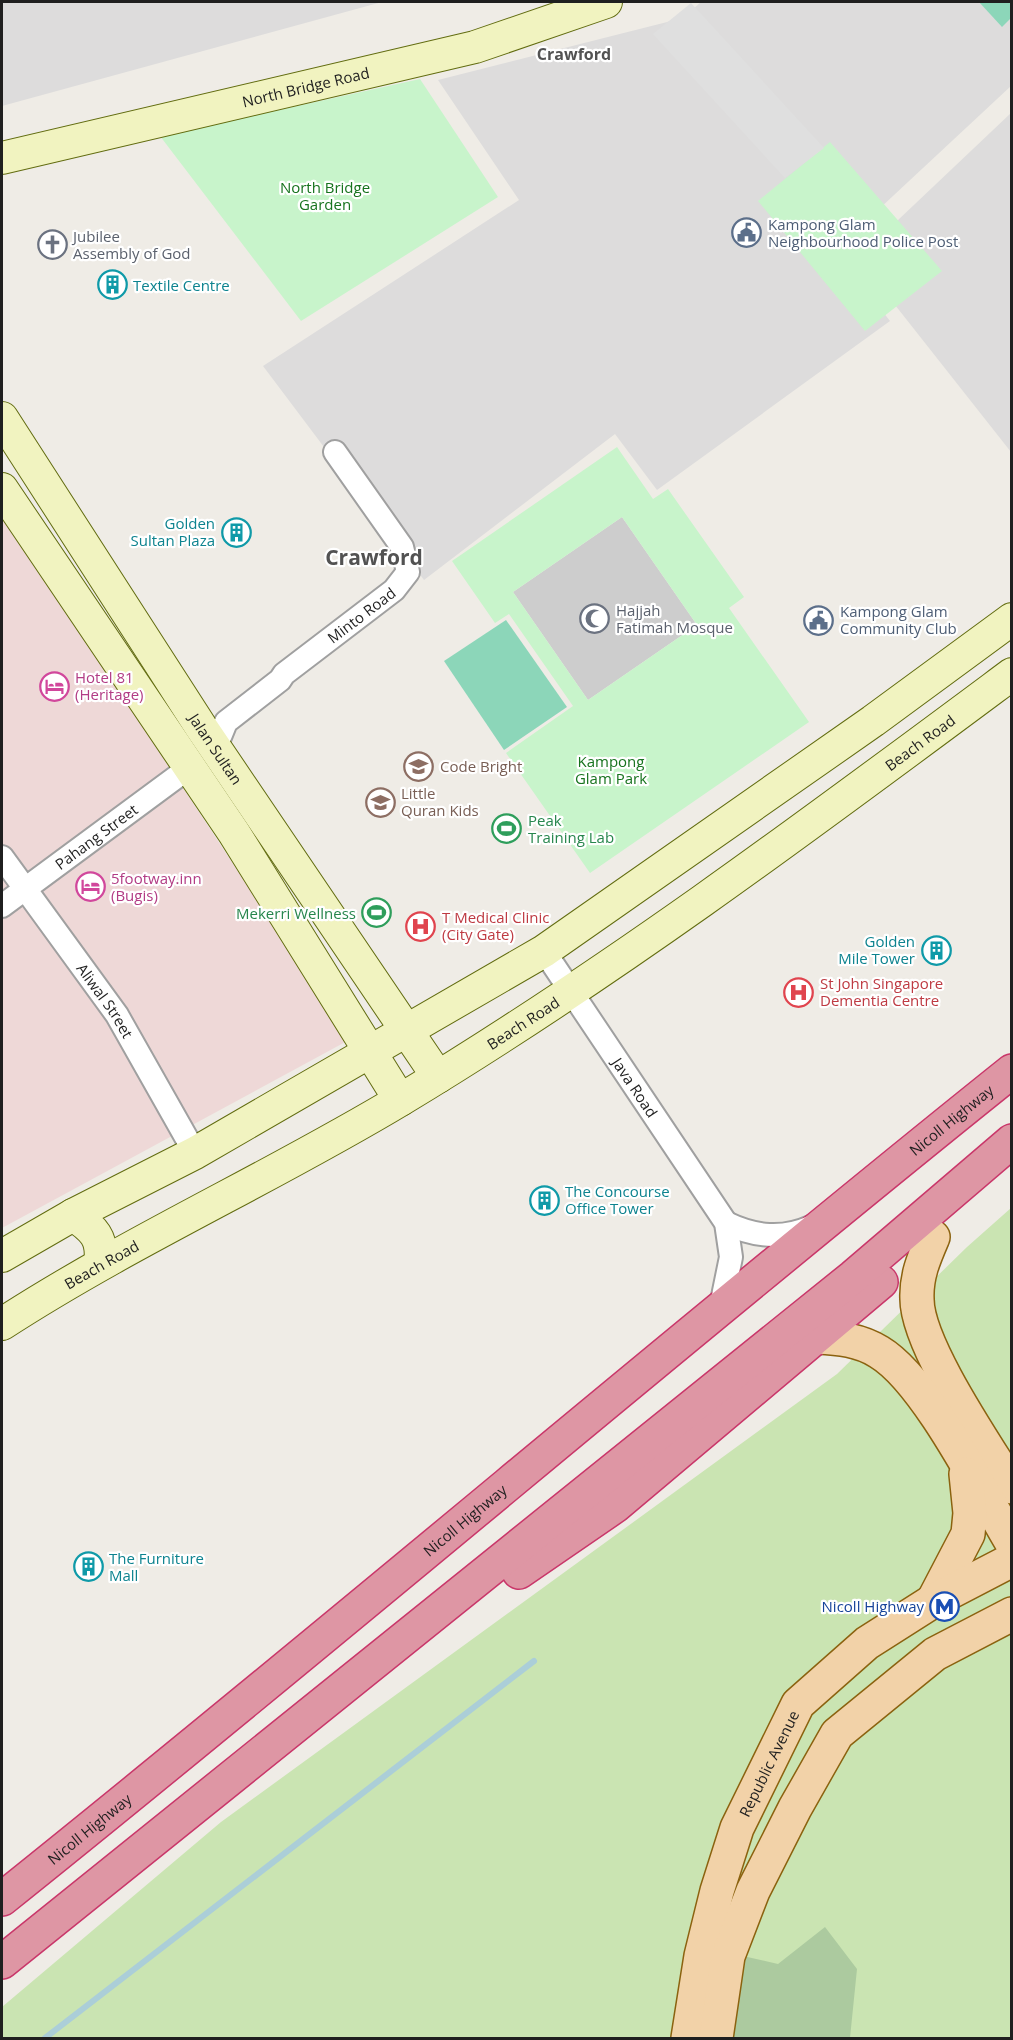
<svg xmlns="http://www.w3.org/2000/svg" width="1013" height="2040" viewBox="0 0 1013 2040" font-family="'Open Sans',sans-serif">
<style>
.residential{fill:#dddcdc}
.commercial{fill:#eed8d7}
.religious{fill:#cdcdcd}
.grass{fill:#cae4b2}
.forest{fill:#acca9f}
.park{fill:#c8f4cb;fill-rule:evenodd}
.pitch{fill:#8cd6b9}
.parking{fill:#dfdfdf}
.lines{fill:none;stroke-linecap:round;stroke-linejoin:round}
.stream{stroke:#abced8;stroke-width:6}
.street-casing{stroke:#a0a0a0;stroke-width:26}
.secondary-casing{stroke:#626c10;stroke-width:34}
.primary-casing{stroke:#8b620f;stroke-width:36}
.highway-casing{stroke:#c9376a;stroke-width:36}
.street{stroke:#fff;stroke-width:22}
.secondary{stroke:#f1f3c0;stroke-width:32}
.primary{stroke:#f2d2a8;stroke-width:33}
.highway{stroke:#de96a4;stroke-width:33}
.labels{text-anchor:middle;dominant-baseline:central;stroke-width:4.5;stroke-linejoin:round;paint-order:stroke}
.street-label{font-size:15px;fill:#1f1f1f;stroke:#fff}
.park-label{font-size:15px;fill:#17731e;stroke:#fff}
.service-label{font-size:15px;fill:#4e5e75;stroke:#fff;text-anchor:start}
.worship-label{font-size:15px;fill:#5b616d;stroke:#fff;text-anchor:start}
.culture-label{font-size:15px;fill:#0d838f;stroke:#fff;text-anchor:start}
.hotel-label{font-size:15px;fill:#b23c85;stroke:#fff;text-anchor:start}
.education-label{font-size:15px;fill:#785e54;stroke:#fff;text-anchor:start}
.leisure-label{font-size:15px;fill:#27864d;stroke:#fff;text-anchor:start}
.health-label{font-size:15px;fill:#be3a42;stroke:#fff;text-anchor:start}
.transit-label{font-size:15px;fill:#164399;stroke:#fff;text-anchor:end}
.neighbourhood-label{font-size:16px;font-weight:bold;fill:#525252;stroke:#fff}
.district-label{font-size:21px;font-weight:bold;fill:#525252;stroke:#fff}
</style>
<rect width="100%" height="100%" fill="#efece6"/>
<!-- residential -->
<g class="residential">
<path d="M 2,2 L 382,2 L 2,106 Z"/>
<path d="M 701,2 L 1011,2 L 1011,86 L 835,250 L 890,321 L 657,490 L 615,434 L 424,580 L 263,366 L 519,200 L 438,80 L 683,18 Z"/>
<path d="M 1011,113 L 1011,452 L 858,258 Z"/>
</g>
<!-- commercial -->
<path class="commercial" d="M 2,513 L 349,1040 L 2,1228 Z"/>
<!-- religious -->
<path class="religious" d="M 622,517 L 697,625 L 588,700 L 513,592 Z"/>
<!-- grass -->
<path class="grass" d="M 1011,1208 L 1011,2038 L 2,2038 L 2,2007 L 221,1822 L 837,1374 L 967,1247 Z"/>
<!-- forest -->
<path class="forest" d="M 825,1927 L 857,1969 L 850,2038 L 679,2038 L 734,1954 L 778,1964 Z"/>
<!-- park -->
<g class="park">
<path d="M 420,79 L 498,197 L 301,321 L 160,136 Z"/>
<path d="M 830,142 L 942,271 L 865,331 L 758,201 Z"/>
<path d="M 617,447 L 653,499 L 668,489 L 744,597 L 729,608 L 809,722 L 590,873 L 506,753 L 573,706 L 509,614 L 495,623 L 452,561 ZM 622,517 L 697,625 L 588,700 L 513,592 Z"/>
</g>
<!-- pitch -->
<g class="pitch">
<path d="M 979,2 L 1011,2 L 1011,18 L 1002,27 Z"/>
<path d="M 506,620 L 567,707 L 504,750 L 444,661 Z"/>
</g>
<!-- parking -->
<path class="parking" d="M 691,3 L 824,148 L 785,178 L 653,34 Z"/>
<g class="lines">
<!-- stream -->
<path class="stream" d="M 45,2038 L 534,1661"/>
<defs>
<g id="street">
<path id="s1" d="M 215,749 L 226,722 L 280,680 L 284,674 L 394,590 L 408,572 L 402,547 L 335,452"/>
<path id="s2" d="M 2,857 L 117,1015 L 195,1153"/>
<path id="s3" d="M 2,906 L 190,767"/>
<path id="s4" d="M 544,951 L 726,1223 L 731,1257 L 721,1306"/>
<path d="M 726,1223 C 755,1237 783,1240 813,1226"/>
</g>
<g id="secondary">
<path id="s5" d="M 2,158 L 475,47 L 606,2"/>
<path id="s6" d="M 2,418 L 201,727 L 438,1077"/>
<path d="M 2,489 L 234,833 L 400,1100"/>
<path d="M 73,1215 C 93,1228 104,1238 100,1264"/>
<path d="M 2,1256 L 73,1215 L 195,1153 L 544,951 L 873,721 L 1012,619"/>
<path id="s7" d="M 2,1324 C 130,1241 271,1178 402,1099 C 614,971 813,822 1012,674"/>
</g>
<g id="primary">
<path d="M 933,1237 C 924,1258 916,1276 917,1299 C 917,1345 986,1445 1012,1487"/>
<path d="M 817,1337 C 839,1338 860,1340 879,1352 C 926,1380 982,1493 1012,1543"/>
<path d="M 933,1601 L 968,1534 L 970,1513 L 966,1474"/>
<path id="s8" d="M 688,2038 L 701,1956 L 717,1891 L 737,1828 L 798,1704 L 867,1643 L 933,1601 L 1012,1560"/>
<path d="M 716,2038 L 728,1956 L 753,1891 L 795,1808 L 837,1734 L 935,1654 L 1012,1614"/>
</g>
<g id="highway">
<path d="M 519,1572 L 615,1506 L 881,1282"/>
<path id="s9" d="M 2,1899 C 342,1627 672,1343 1012,1071"/>
<path d="M 2,1962 L 853,1277 L 1012,1141"/>
</g>
</defs>
<!-- street casing -->
<use href="#street" class="street-casing"/>
<!-- secondary casing -->
<use href="#secondary" class="secondary-casing"/>
<!-- primary casing -->
<use href="#primary" class="primary-casing"/>
<!-- highway casing -->
<use href="#highway" class="highway-casing"/>
<!-- street -->
<use href="#street" class="street"/>
<!-- secondary -->
<use href="#secondary" class="secondary"/>
<!-- primary -->
<use href="#primary" class="primary"/>
<!-- highway -->
<use href="#highway" class="highway"/>
</g>
<!-- icons -->
<defs>
<symbol id="civic-ring" viewBox="-11 -11 22 22"><circle r="9.5" fill="#fff" stroke="#5c6f8a" stroke-width="1.5"/><path d="M-.6-6.5H3V-4.5H.6V-3L4-1V1h2V6H-6V1h2V-1L-.6-3ZM-1.2 2.5V6h2.4V2.5Z" fill="#5c6f8a"/></symbol>
<symbol id="church-ring" viewBox="-11 -11 22 22"><circle r="9.5" fill="#fff" stroke="#6b7280" stroke-width="1.5"/><path d="M-1.2-6h2.4v3.5h3.3v2.4h-3.3V6h-2.4V-.1h-3.3v-2.4h3.3Z" fill="#6b7280"/></symbol>
<symbol id="building-ring" viewBox="-11 -11 22 22"><circle r="9.5" fill="#fff" stroke="#0f9aa8" stroke-width="1.5"/><path d="M-4-6H4V6H1V3H-1V6H-4ZM-2.5-4.3h1.7v1.8h-1.7ZM.8-4.3h1.7v1.8H.8ZM-2.5-1h1.7V.8h-1.7ZM.8-1h1.7V.8H.8Z" fill="#0f9aa8"/></symbol>
<symbol id="mosque-ring" viewBox="-11 -11 22 22"><circle r="9.5" fill="#fff" stroke="#6b7280" stroke-width="1.5"/><path d="M3.5-4.9A6 6 0 1 0 3.5 4.9A5 5 0 1 1 3.5-4.9Z" fill="#6b7280"/></symbol>
<symbol id="hotel-ring" viewBox="-11 -11 22 22"><circle r="9.5" fill="#fff" stroke="#d1479c" stroke-width="1.5"/><path d="M-6-4.5h1.5V1H6V5H4.5V3h-9V5H-6ZM-4 0a1.8 1.8 0 1 1 3.6 0ZM.5 0V-2.5h3Q6-2.5 6 0Z" fill="#d1479c"/></symbol>
<symbol id="school-ring" viewBox="-11 -11 22 22"><circle r="9.5" fill="#fff" stroke="#8d6e63" stroke-width="1.5"/><path d="M0-5L7-2L0 1L-7-2ZM-4 1L0 2.5L4 1V4Q0 6-4 4Z" fill="#8d6e63"/></symbol>
<symbol id="stadium-ring" viewBox="-11 -11 22 22"><circle r="9.5" fill="#fff" stroke="#2e9e5b" stroke-width="1.5"/><path d="M0-5a6.5 5 0 1 0 0 10a6.5 5 0 1 0 0-10ZM-3.5-1.8h7v3.6h-7Z" fill="#2e9e5b"/></symbol>
<symbol id="hospital-ring" viewBox="-11 -11 22 22"><circle r="9.5" fill="#fff" stroke="#e0444e" stroke-width="1.5"/><path d="M-5-5h3v3.5h4V-5h3V5h-3V1.5h-4V5h-3Z" fill="#e0444e"/></symbol>
<symbol id="metro-ring" viewBox="-11 -11 22 22"><circle r="9.5" fill="#fff" stroke="#1a4fb4" stroke-width="1.5"/><path d="M-5.5 5V-5H-3L0 0L3-5H5.5V5H3V-.5L0 4L-3-.5V5Z" fill="#1a4fb4"/></symbol>
</defs>
<g fill-rule="evenodd">
<use href="#civic-ring" x="730" y="216" width="33" height="33"/>
<use href="#church-ring" x="36" y="228" width="33" height="33"/>
<use href="#building-ring" x="96" y="268" width="33" height="33"/>
<use href="#building-ring" x="220" y="516" width="33" height="33"/>
<use href="#mosque-ring" x="578" y="602" width="33" height="33"/>
<use href="#civic-ring" x="802" y="604" width="33" height="33"/>
<use href="#hotel-ring" x="38" y="670" width="33" height="33"/>
<use href="#school-ring" x="402" y="750" width="33" height="33"/>
<use href="#school-ring" x="364" y="786" width="33" height="33"/>
<use href="#stadium-ring" x="490" y="812" width="33" height="33"/>
<use href="#hotel-ring" x="74" y="870" width="33" height="33"/>
<use href="#stadium-ring" x="360" y="896" width="33" height="33"/>
<use href="#hospital-ring" x="404" y="910" width="33" height="33"/>
<use href="#building-ring" x="920" y="934" width="33" height="33"/>
<use href="#hospital-ring" x="782" y="976" width="33" height="33"/>
<use href="#building-ring" x="528" y="1184" width="33" height="33"/>
<use href="#building-ring" x="72" y="1550" width="33" height="33"/>
<use href="#metro-ring" x="928" y="1590" width="33" height="33"/>
</g>
<g class="labels">
<!-- street labels -->
<g class="street-label">
<text stroke="none"><textPath href="#s5" startOffset="312">North Bridge Road</textPath></text>
<text stroke="none"><textPath href="#s1" startOffset="202">Minto Road</textPath></text>
<text stroke="none"><textPath href="#s7" startOffset="1088">Beach Road</textPath></text>
<text stroke="none"><textPath href="#s6" startOffset="394">Jalan Sultan</textPath></text>
<text stroke="none"><textPath href="#s3" startOffset="117">Pahang Street</textPath></text>
<text stroke="none"><textPath href="#s2" startOffset="177">Aliwal Street</textPath></text>
<text stroke="none"><textPath href="#s7" startOffset="602">Beach Road</textPath></text>
<text stroke="none"><textPath href="#s4" startOffset="164">Java Road</textPath></text>
<text stroke="none"><textPath href="#s9" startOffset="1228">Nicoll Highway</textPath></text>
<text stroke="none"><textPath href="#s7" startOffset="116">Beach Road</textPath></text>
<text stroke="none"><textPath href="#s9" startOffset="598">Nicoll Highway</textPath></text>
<text stroke="none"><textPath href="#s8" startOffset="288">Republic Avenue</textPath></text>
<text stroke="none"><textPath href="#s9" startOffset="112">Nicoll Highway</textPath></text>
</g>
<!-- park labels -->
<g class="park-label">
<text x="325" y="187">North Bridge<tspan x="325" dy="17">Garden</tspan></text>
<text x="611" y="761">Kampong<tspan x="611" dy="17">Glam Park</tspan></text>
</g>
<!-- service labels -->
<g class="service-label">
<text x="768" y="224">Kampong Glam<tspan x="768" dy="17">Neighbourhood Police Post</tspan></text>
<text x="840" y="611">Kampong Glam<tspan x="840" dy="17">Community Club</tspan></text>
</g>
<!-- worship labels -->
<g class="worship-label">
<text x="73" y="236">Jubilee<tspan x="73" dy="17">Assembly of God</tspan></text>
<text x="616" y="610">Hajjah<tspan x="616" dy="17">Fatimah Mosque</tspan></text>
</g>
<!-- culture labels -->
<g class="culture-label">
<text x="133" y="285">Textile Centre</text>
<text x="215" y="523" text-anchor="end">Golden<tspan x="215" dy="17">Sultan Plaza</tspan></text>
<text x="915" y="941" text-anchor="end">Golden<tspan x="915" dy="17">Mile Tower</tspan></text>
<text x="565" y="1191">The Concourse<tspan x="565" dy="17">Office Tower</tspan></text>
<text x="109" y="1558">The Furniture<tspan x="109" dy="17">Mall</tspan></text>
</g>
<!-- hotel labels -->
<g class="hotel-label">
<text x="75" y="677">Hotel 81<tspan x="75" dy="17">(Heritage)</tspan></text>
<text x="111" y="878">5footway.inn<tspan x="111" dy="17">(Bugis)</tspan></text>
</g>
<!-- education labels -->
<g class="education-label">
<text x="440" y="766">Code Bright</text>
<text x="401" y="793">Little<tspan x="401" dy="17">Quran Kids</tspan></text>
</g>
<!-- leisure labels -->
<g class="leisure-label">
<text x="528" y="820">Peak<tspan x="528" dy="17">Training Lab</tspan></text>
<text x="356" y="913" text-anchor="end">Mekerri Wellness</text>
</g>
<!-- health labels -->
<g class="health-label">
<text x="442" y="917">T Medical Clinic<tspan x="442" dy="17">(City Gate)</tspan></text>
<text x="820" y="983">St John Singapore<tspan x="820" dy="17">Dementia Centre</tspan></text>
</g>
<!-- transit labels -->
<g class="transit-label">
<text x="924" y="1606">Nicoll Highway</text>
</g>
<!-- neighbourhood labels -->
<g class="neighbourhood-label">
<text x="574" y="54">Crawford</text>
</g>
<!-- district labels -->
<g class="district-label">
<text x="374" y="557">Crawford</text>
</g>
</g>
<!-- border -->
<rect width="1013" height="2040" fill="none" stroke="#1f1f1f" stroke-width="6"/>
</svg>
